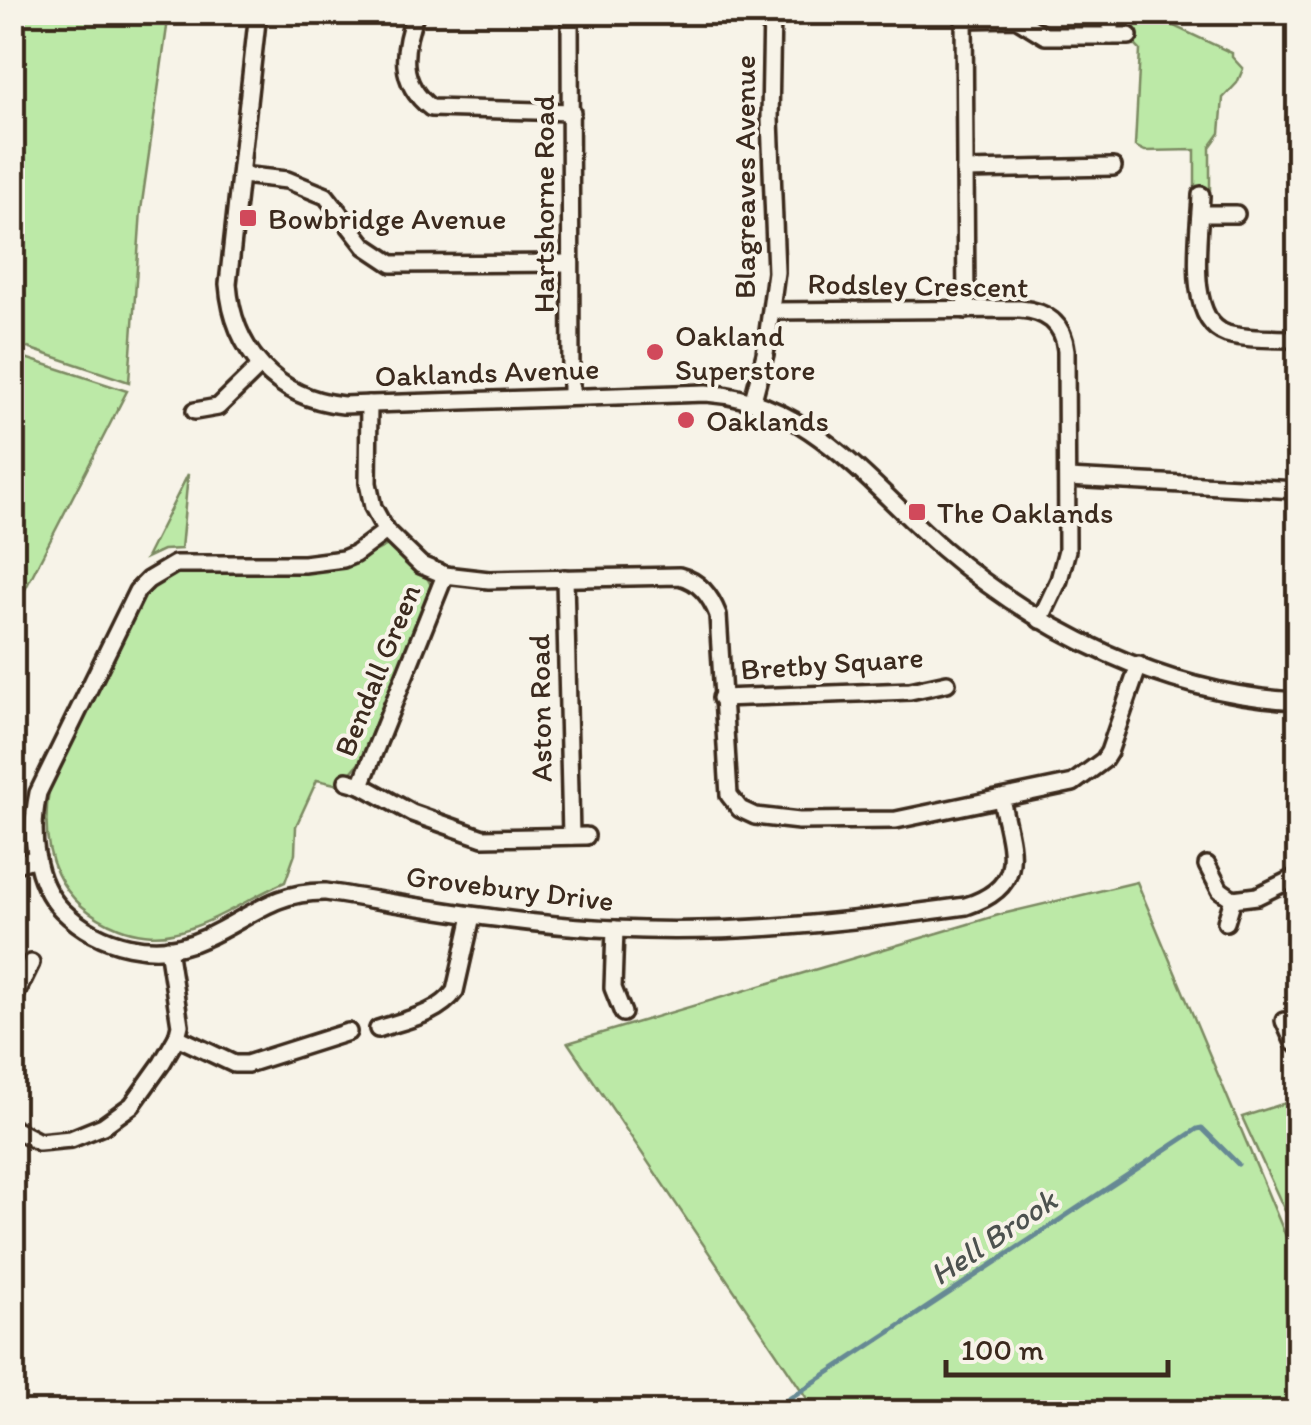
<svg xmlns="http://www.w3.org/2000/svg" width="1311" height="1425" viewBox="0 0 1311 1425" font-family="Itim,sans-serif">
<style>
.green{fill:#bce9a7;stroke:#7c8a62;stroke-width:2.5}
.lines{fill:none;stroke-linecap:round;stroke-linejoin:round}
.stream{stroke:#668994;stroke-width:5}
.minor-casing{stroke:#3b2a1e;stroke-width:22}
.minor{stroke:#f7f3e8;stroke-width:15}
.poi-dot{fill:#d1495b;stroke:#f7f3e8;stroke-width:4}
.labels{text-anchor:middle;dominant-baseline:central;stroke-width:8;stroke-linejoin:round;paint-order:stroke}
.street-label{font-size:30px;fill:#3b2a1e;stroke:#f7f3e8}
.poi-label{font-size:30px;fill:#3b2a1e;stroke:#f7f3e8;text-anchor:start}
.water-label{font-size:32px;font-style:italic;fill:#4d524f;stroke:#f7f3e8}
</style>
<rect width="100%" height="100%" fill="#f7f3e8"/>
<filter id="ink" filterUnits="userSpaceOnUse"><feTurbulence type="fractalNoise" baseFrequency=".01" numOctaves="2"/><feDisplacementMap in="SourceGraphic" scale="20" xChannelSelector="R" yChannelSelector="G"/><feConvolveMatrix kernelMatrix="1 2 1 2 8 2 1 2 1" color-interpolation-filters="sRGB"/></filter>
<g filter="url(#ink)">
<!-- green -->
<g class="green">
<path d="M 13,12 L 169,13 L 141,210 L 129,382 L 13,343 Z"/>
<path d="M 1134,13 L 1146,13 L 1232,53 L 1232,57 L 1243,69 L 1237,83 L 1223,98 L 1220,133 L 1210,147 L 1210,189 L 1195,190 L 1195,150 L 1145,151 L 1135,146 L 1140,50 L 1135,45 Z"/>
<path d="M 13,354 L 127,391 L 13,613 L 12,354 Z"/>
<path d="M 188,474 L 181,549 L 163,550 L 146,558 Z"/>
<path d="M 388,545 L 425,574 L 432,587 L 359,763 L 340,785 L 317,780 L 296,826 L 295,854 L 285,882 C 248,898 212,925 172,933 C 156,937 134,934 119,928 C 58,904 39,853 49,790 L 137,606 L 157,582 L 177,572 L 307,573 L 345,567 Z"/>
<path d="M 1137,882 L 1298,1265 L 1298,1412 L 816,1412 L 568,1043 L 1002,914 Z"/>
<path d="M 1298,1099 L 1298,1206 L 1285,1211 L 1242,1117 Z"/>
</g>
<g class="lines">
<!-- stream -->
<path class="stream" d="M 769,1412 L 1197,1129 L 1202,1128 L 1238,1164"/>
<defs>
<g id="minor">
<path d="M 258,12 L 228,284 C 233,350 276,398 343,405 L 706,393 C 809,400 869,485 942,548 C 1039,632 1168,695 1298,701"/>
<path d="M 416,12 C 402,50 398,83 431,108 L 572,112"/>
<path d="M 570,12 L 571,395"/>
<path d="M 964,12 L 966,310"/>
<path d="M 964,19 L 1016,18 L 1045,36 L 1129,36"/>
<path d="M 1111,36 L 1111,12"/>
<path d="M 965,170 L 1113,167"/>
<path d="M 241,175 L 287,180 L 326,196 L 365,246 L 392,264 L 569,263"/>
<path d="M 1201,195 C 1200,231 1184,320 1227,334 C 1249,340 1276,338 1298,339"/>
<path d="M 1201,214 L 1236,214"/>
<path d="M 772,311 L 1020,309 C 1046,311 1063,323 1066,350 L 1067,550 L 1059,580 L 1040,620"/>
<path d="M 753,400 L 765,354 L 776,272 L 770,119 L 772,12"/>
<path d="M 369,404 L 368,483 L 373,507 L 386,531 L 421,565 L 445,575 L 489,580 L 679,576 C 699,581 710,595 718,615 L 729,795 L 740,809 L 755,816 L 799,821 L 896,820 L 1073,783 L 1104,760 L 1109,752 L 1139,665"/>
<path d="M 195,411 L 218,407 L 260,366"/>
<path d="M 1068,478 L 1297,490 L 1298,493"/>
<path d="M 386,531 L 355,554 L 343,559 L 304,564 L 175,564 L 148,580 L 137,591 L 38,793 C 30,831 33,881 62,910 C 99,947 157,961 205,938 C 250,918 273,891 326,892 C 422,907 518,925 615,929 C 732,935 850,922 966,906 C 1028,886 1012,850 1001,799"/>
<path d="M 565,578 L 571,836"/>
<path d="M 721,698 L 910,691 L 947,683"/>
<path d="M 347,781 L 361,785 L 412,813 L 483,838 L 586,836"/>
<path d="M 361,785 L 445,575"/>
<path d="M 12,865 L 37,858"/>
<path d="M 1207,865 L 1220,890 L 1233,899 L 1226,922"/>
<path d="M 1233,899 L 1257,896 L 1298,876"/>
<path d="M 615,929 L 613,988 L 623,1013"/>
<path d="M 13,1000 L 31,963"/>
<path d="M 1284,1021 L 1294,1043"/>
<path d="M 378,1029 C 404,1020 438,1015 455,991 L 472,916"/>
<path d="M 177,1037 L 234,1064 L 247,1064 L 348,1032"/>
<path d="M 12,1128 L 39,1142 L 71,1139 L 103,1126 L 132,1105 L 162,1063 L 177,1037 L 180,1025 L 168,948"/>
</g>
</defs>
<!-- minor casing -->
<use href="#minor" class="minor-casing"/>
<!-- minor -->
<use href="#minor" class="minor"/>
</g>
</g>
<!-- markers -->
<g class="poi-dot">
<rect x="238" y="208" width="20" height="20" rx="5"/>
<circle cx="655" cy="352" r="10"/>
<circle cx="686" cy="420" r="10"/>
<rect x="907" y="502" width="20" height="20" rx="5"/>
</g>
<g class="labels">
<!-- street labels -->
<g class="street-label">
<text transform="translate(744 177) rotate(-90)">Blagreaves Avenue</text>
<text transform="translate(543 204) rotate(-90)">Hartshorne Road</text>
<text transform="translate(918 285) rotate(1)">Rodsley Crescent</text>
<text transform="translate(487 372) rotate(-2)">Oaklands Avenue</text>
<text transform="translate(832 663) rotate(-4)">Bretby Square</text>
<text transform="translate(377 670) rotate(-68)">Bendall Green</text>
<text transform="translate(540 708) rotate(-91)">Aston Road</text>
<text transform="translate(510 888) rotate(7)">Grovebury Drive</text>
</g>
<!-- poi labels -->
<g class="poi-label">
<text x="268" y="218">Bowbridge Avenue</text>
<text x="675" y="335">Oakland<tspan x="675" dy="34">Superstore</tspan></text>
<text x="706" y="420">Oaklands</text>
<text x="937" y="512">The Oaklands</text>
</g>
<!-- water labels -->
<g class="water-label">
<text transform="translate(993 1237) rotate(-34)">Hell Brook</text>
</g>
</g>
<!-- margin -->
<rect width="1311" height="1425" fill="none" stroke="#f7f3e8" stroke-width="50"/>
<rect x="25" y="25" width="1261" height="1375" fill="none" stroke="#3b2a1e" stroke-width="4" filter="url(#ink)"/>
<!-- scale -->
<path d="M946 1360v15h222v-15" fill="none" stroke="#3b2a1e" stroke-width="5"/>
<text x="961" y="1360" font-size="30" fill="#3b2a1e" stroke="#f7f3e8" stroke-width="8" paint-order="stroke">100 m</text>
</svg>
